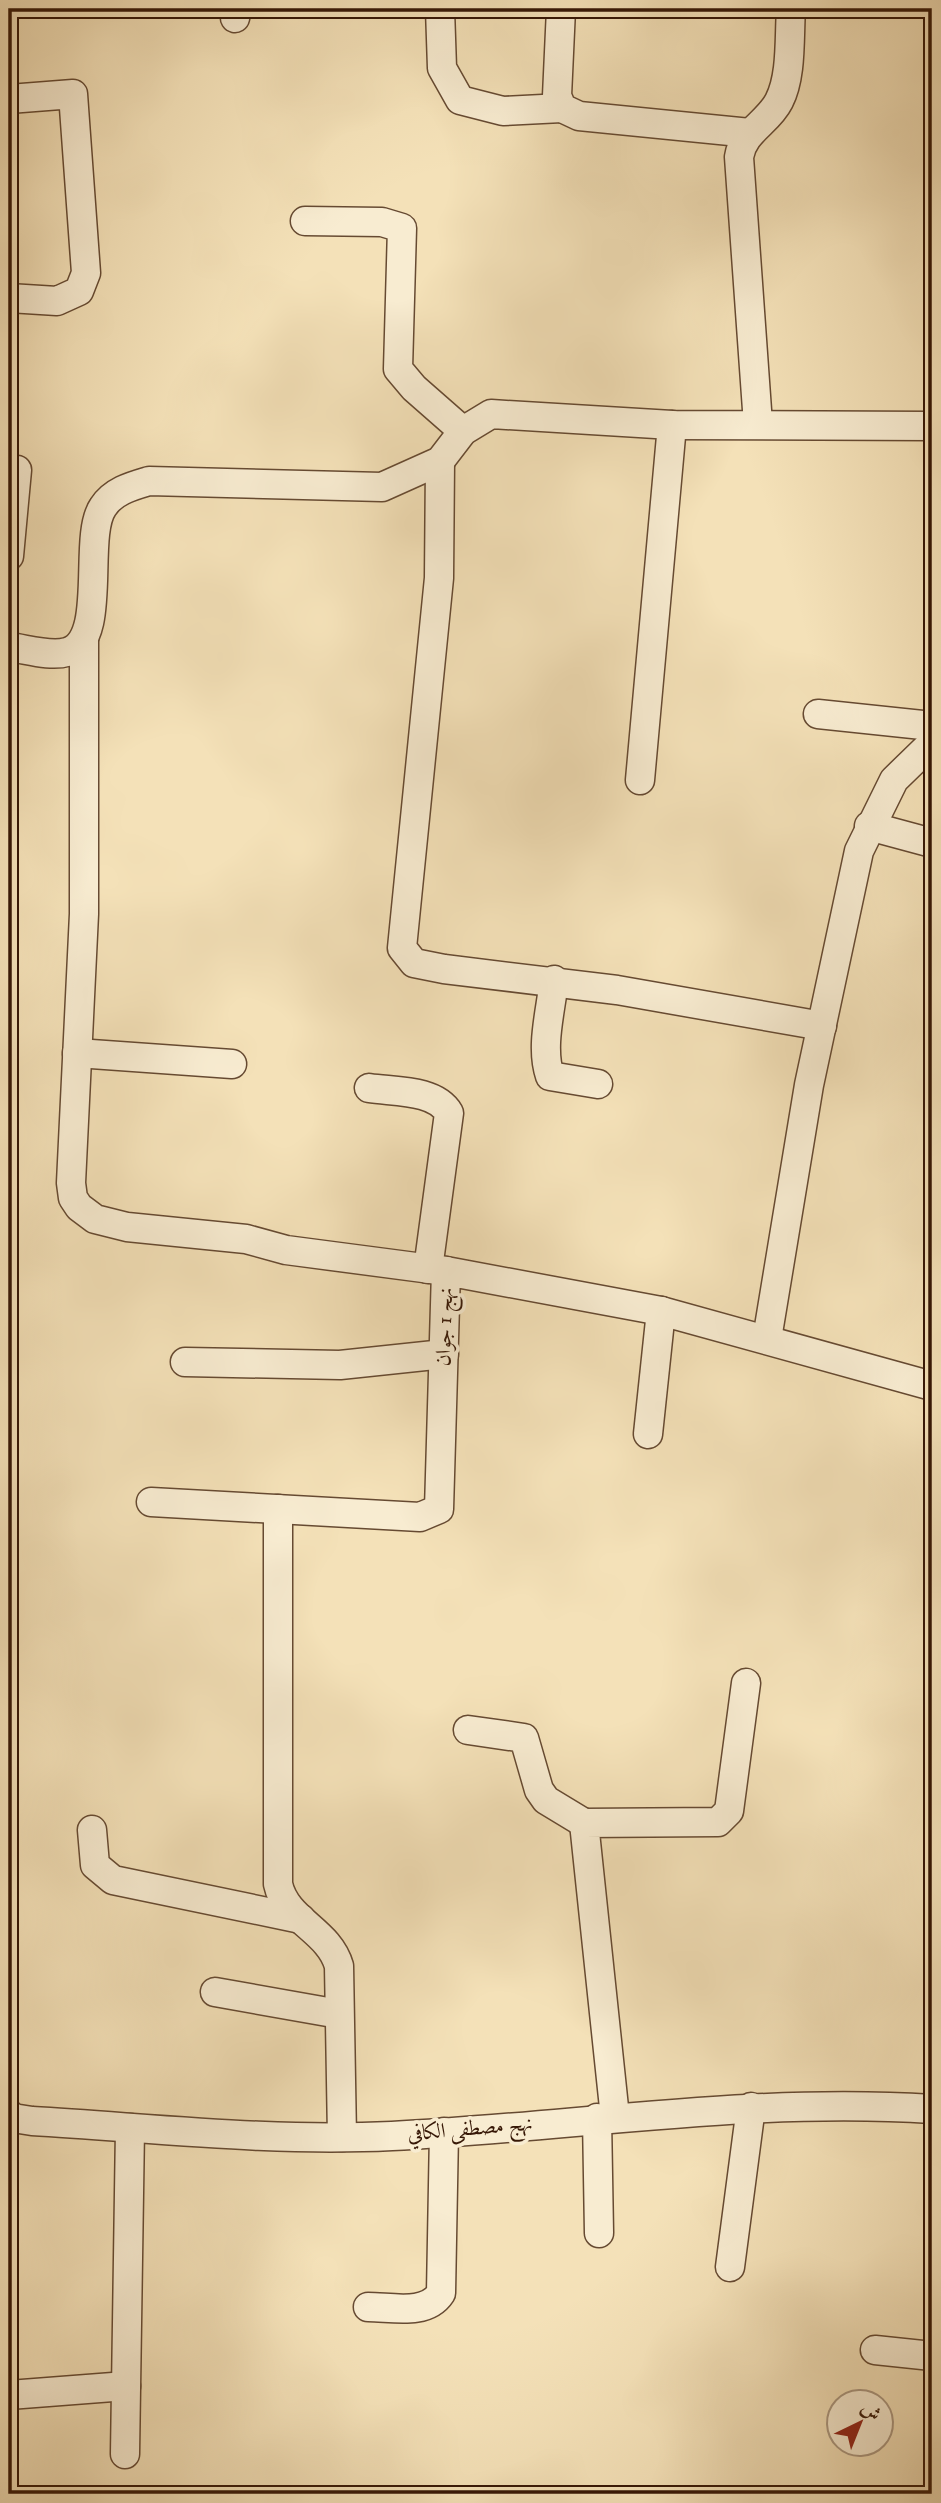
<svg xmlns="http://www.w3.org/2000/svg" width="941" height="2503" viewBox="0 0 941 2503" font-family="'IM FELL DW Pica',Amiri,serif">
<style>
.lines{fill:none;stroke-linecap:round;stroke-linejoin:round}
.minor-casing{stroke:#664a32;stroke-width:31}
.minor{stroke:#f8ecd1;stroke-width:28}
.labels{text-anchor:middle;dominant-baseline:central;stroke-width:7;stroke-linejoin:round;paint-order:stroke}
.street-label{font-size:21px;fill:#361706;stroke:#f8ecd1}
</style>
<rect width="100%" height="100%" fill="#f4e1b8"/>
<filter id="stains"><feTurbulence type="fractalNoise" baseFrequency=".00286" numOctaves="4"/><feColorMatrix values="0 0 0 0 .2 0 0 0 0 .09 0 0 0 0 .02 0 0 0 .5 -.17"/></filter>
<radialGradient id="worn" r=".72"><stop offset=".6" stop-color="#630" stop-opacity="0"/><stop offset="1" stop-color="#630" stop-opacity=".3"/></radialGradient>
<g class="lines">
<defs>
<g id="minor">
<path d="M 440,9 L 442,68 L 460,100 L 503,111 L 562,108"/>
<path d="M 561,9 L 557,96 L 562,108 L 579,116 L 750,133"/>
<path d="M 235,18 L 237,9"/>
<path d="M 9,99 L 73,94 L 86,273 L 79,291 L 57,301 L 9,298"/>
<path d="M 305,221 L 382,222 L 402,228 L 398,369 L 414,388 L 463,431"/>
<path d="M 758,424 L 739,157 C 743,131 768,123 779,101 C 792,76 789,37 791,9"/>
<path d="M 440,461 L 439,578 L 402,948 L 414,963 L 444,969 L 617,990 L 822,1026"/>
<path d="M 9,556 L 17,470"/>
<path d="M 84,639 L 84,914 L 71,1183 L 73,1198 L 79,1207 L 95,1219 L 127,1227 L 246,1239 L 286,1250 L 446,1271"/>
<path d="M 9,647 C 26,649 50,657 67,652 C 109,641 82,537 103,507 C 113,491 132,486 149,481 L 382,487 L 440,461 L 463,431 L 491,414 L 672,425 L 932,426"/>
<path d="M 818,714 L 932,726"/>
<path d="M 640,780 L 672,425"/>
<path d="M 869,826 L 932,843"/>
<path d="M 554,980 C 551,1010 540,1047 550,1076 L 598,1084"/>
<path d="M 77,1053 L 232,1064"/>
<path d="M 369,1088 C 394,1092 435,1089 449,1113 L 428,1269"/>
<path d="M 767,1339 L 809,1085 L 859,851 L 894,780 L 932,743"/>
<path d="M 185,1362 L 340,1365 L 444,1354"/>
<path d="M 648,1434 L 661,1311"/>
<path d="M 151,1502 L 420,1517 L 439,1509 L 446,1271 L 661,1311 L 932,1386"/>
<path d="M 278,1509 L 278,1884 C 286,1921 329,1930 339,1966 L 342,2137"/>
<path d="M 468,1730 L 524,1738 L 539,1790 L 546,1800 L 584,1823"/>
<path d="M 92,1830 L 95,1865 L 113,1880 L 301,1919"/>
<path d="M 215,1992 L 339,2014"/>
<path d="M 9,2114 L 13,2118 L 32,2121 C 152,2128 271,2142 392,2136 C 572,2127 751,2097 932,2109"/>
<path d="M 615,2117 L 584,1823 L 718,1822 L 729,1811 L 746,1683"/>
<path d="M 597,2118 L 599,2233"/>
<path d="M 730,2267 L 751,2107"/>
<path d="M 368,2307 C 392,2307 426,2316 441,2293 L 444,2132"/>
<path d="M 875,2350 L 932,2356"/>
<path d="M 9,2395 L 126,2386"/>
<path d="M 125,2454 L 130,2128"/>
</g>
</defs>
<!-- minor casing -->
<use href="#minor" class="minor-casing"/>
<!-- minor -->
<use href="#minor" class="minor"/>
</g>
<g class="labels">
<!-- street labels -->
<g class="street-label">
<text transform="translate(445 1327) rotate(-88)">نهج 1 جوان</text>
<text transform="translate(470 2129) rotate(-5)">نهج مصطفى الكافي</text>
</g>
</g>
<!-- margin -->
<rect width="941" height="2503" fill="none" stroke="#f4e1b8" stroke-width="35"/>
<rect x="10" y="10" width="920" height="2482" fill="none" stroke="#361706" stroke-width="3.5"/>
<rect x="18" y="18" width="906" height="2468" fill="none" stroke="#361706" stroke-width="2"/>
<!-- north arrow -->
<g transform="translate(860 2423) rotate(43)"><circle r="33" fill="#f8ecd1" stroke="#aa9780" stroke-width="2"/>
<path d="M0-5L12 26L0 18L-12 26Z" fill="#8f2418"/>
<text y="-10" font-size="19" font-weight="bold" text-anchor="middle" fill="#361706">ش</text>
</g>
<rect width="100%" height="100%" filter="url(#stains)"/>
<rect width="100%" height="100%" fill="url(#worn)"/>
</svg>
